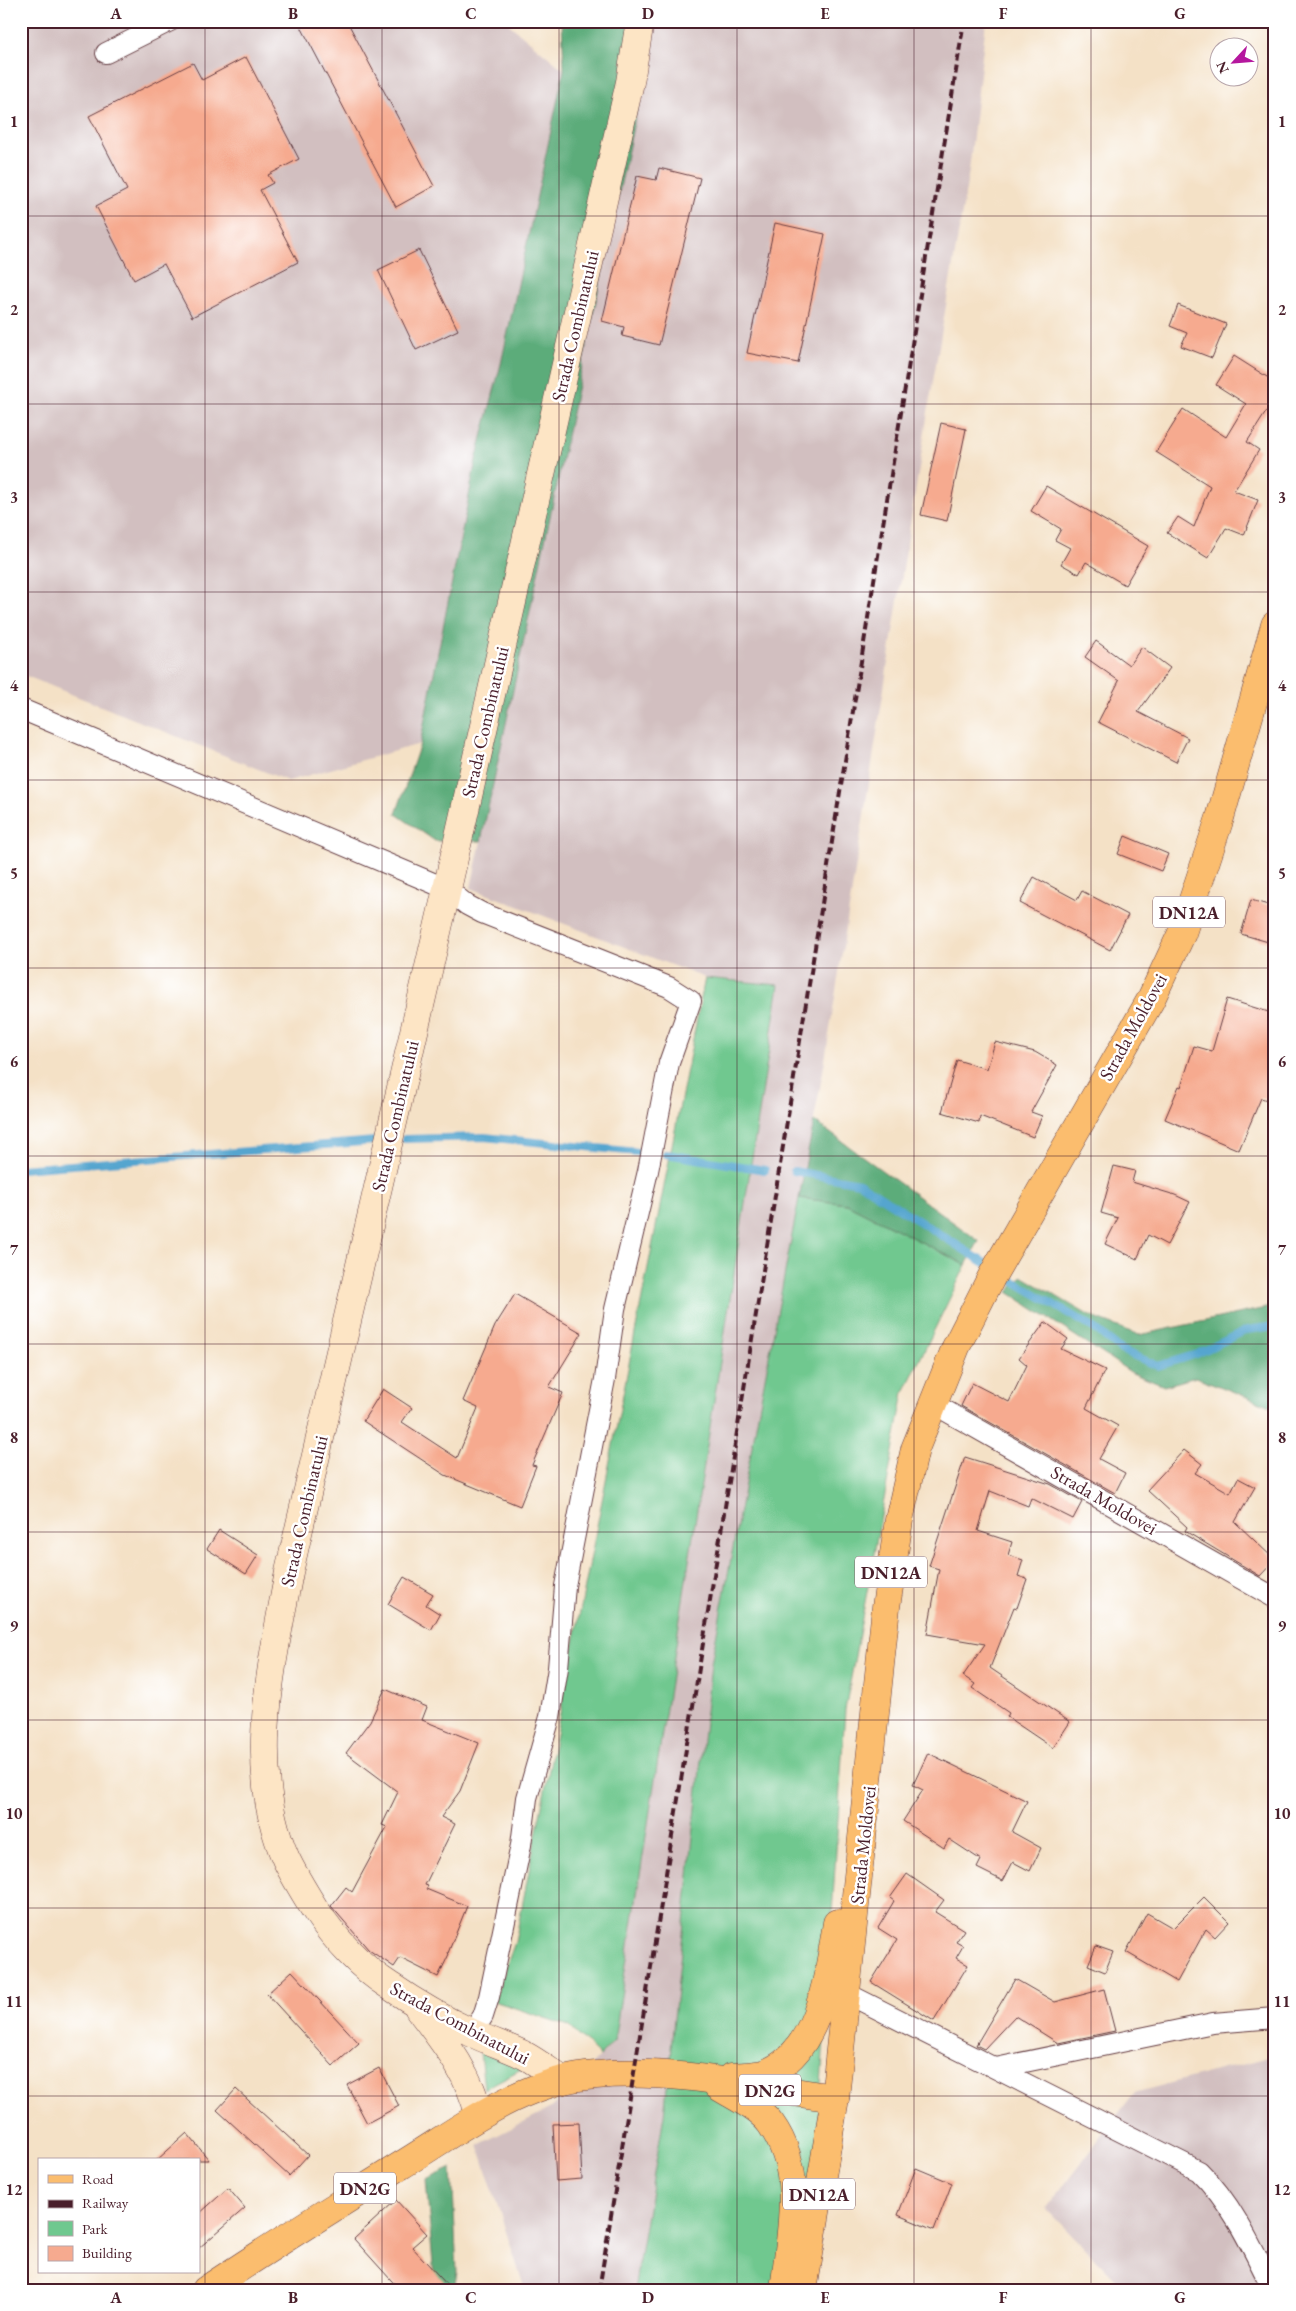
<svg xmlns="http://www.w3.org/2000/svg" width="1296" height="2311" viewBox="0 0 1296 2311" font-family="'EB Garamond',serif">
<style>
.industrial{fill:#d2bfc0}
.green{fill:#6fc88f;stroke:#5c745d}
.forest{fill:#5bac7a;stroke:#526652}
.lines{fill:none;stroke-linecap:round;stroke-linejoin:round}
.stream{stroke:#55a5cf;stroke-width:8}
.building{fill:#f6aa8f}
.street-casing{stroke:#643c42;stroke-width:22}
.secondary-casing{stroke:#643c42;stroke-width:29}
.primary-casing{stroke:#643c42;stroke-width:29}
.street{stroke:#fff;stroke-width:20}
.secondary{stroke:#fde5c5;stroke-width:28}
.primary{stroke:#fbbd6e;stroke-width:28}
.rail{stroke:#4a1f2b;stroke-width:4;stroke-dasharray:8 4;stroke-linecap:butt}
.grid{fill:none;stroke:#4a1f2b;stroke-width:1;stroke-opacity:0.55}
.labels{text-anchor:middle;dominant-baseline:central;stroke-width:5;stroke-linejoin:round;paint-order:stroke}
.shield{fill:#fff;stroke:#80626b;stroke-width:1}
.shield-label{font-size:18px;font-weight:bold;fill:#4a1f2b}
.street-label{font-size:19px;fill:#4a1f2b;stroke:#fff}
.neatline{fill:none;stroke:#4a1f2b;stroke-width:2}
.grid-label{font-size:16px;text-anchor:middle;font-weight:bold;fill:#4a1f2b}
</style>
<rect width="100%" height="100%" fill="#fff"/>
<filter id="ink" filterUnits="userSpaceOnUse"><feTurbulence type="fractalNoise" baseFrequency=".02" numOctaves="2"/><feDisplacementMap in="SourceGraphic" scale="10" xChannelSelector="R" yChannelSelector="G"/><feConvolveMatrix kernelMatrix="1 2 1 2 8 2 1 2 1" color-interpolation-filters="sRGB"/></filter>
<filter id="wash" filterUnits="userSpaceOnUse"><feTurbulence type="fractalNoise" baseFrequency=".0096" numOctaves="4" result="noise"/><feDisplacementMap in="SourceGraphic" scale="20" xChannelSelector="R" yChannelSelector="G"/><feGaussianBlur stdDeviation="1.12" result="paint"/><feColorMatrix in="noise" values="0 0 0 0 0 0 0 0 0 0 0 0 0 0 0 0 0 1.4 0 .05"/><feComposite in="paint" operator="in"/></filter>
<g filter="url(#wash)">
<rect width="100%" height="100%" fill="#f4e1c6"/>
<!-- industrial -->
<g class="industrial">
<path d="M 21,21 L 505,21 L 564,70 L 501,364 L 476,460 L 420,744 L 288,781 L 21,674 Z"/>
<path d="M 655,21 L 986,21 L 969,171 L 930,399 L 824,1066 L 711,1664 L 664,2115 L 634,2290 L 525,2290 L 478,2145 L 551,2108 L 614,2041 L 779,986 L 705,978 L 471,888 Z"/>
<path d="M 1275,2055 L 1275,2290 L 1126,2290 L 1046,2209 L 1134,2093 Z"/>
</g>
<!-- green -->
<g class="green">
<path d="M 705,978 L 779,985 L 614,2041 L 600,2056 L 569,2026 L 494,2001 L 515,1942 Z"/>
<path d="M 799,1198 L 847,1204 L 966,1265 L 904,1392 L 845,1710 L 808,2290 L 634,2290 L 664,2115 L 711,1664 Z"/>
<path d="M 480,2053 L 525,2067 L 484,2089 Z"/>
</g>
<!-- forest -->
<g class="forest">
<path d="M 562,21 L 655,23 L 481,841 L 435,841 L 396,814 L 420,744 L 476,460 L 501,364 L 564,70 Z"/>
<path d="M 814,1121 L 979,1241 L 966,1265 L 847,1204 L 799,1198 Z"/>
<path d="M 1022,1276 L 1090,1316 L 1139,1335 L 1275,1306 L 1275,1408 L 1196,1377 L 1164,1386 L 1132,1373 L 1008,1292 Z"/>
<path d="M 452,2168 L 457,2272 L 454,2290 L 435,2290 L 426,2180 Z"/>
</g>
<g class="lines">
<!-- stream -->
<g class="stream">
<path d="M 405,1139 L 484,1137 L 638,1152"/>
<path d="M 666,1154 L 765,1170"/>
<path d="M 21,1169 L 375,1141"/>
<path d="M 794,1171 L 859,1183 L 985,1263"/>
<path d="M 1005,1276 L 1095,1329 L 1121,1350 L 1158,1366 L 1197,1354 L 1247,1330 L 1275,1326"/>
</g>
</g>
<g id="blocks">
<!-- building -->
<g class="building">
<path d="M 298,21 L 347,21 L 434,186 L 396,207 Z"/>
<path d="M 246,57 L 299,159 L 268,175 L 273,183 L 260,190 L 298,262 L 192,317 L 164,264 L 134,280 L 96,206 L 127,190 L 89,116 L 193,63 L 202,80 Z"/>
<path d="M 659,168 L 700,178 L 659,345 L 622,336 L 624,327 L 602,321 L 637,176 L 656,180 Z"/>
<path d="M 775,223 L 825,234 L 798,363 L 747,353 Z"/>
<path d="M 419,250 L 458,330 L 416,350 L 378,270 Z"/>
<path d="M 1178,305 L 1226,324 L 1212,358 L 1181,346 L 1187,333 L 1170,326 Z"/>
<path d="M 1234,356 L 1275,382 L 1275,398 L 1247,442 L 1259,450 L 1234,491 L 1258,500 L 1244,535 L 1226,528 L 1208,558 L 1167,533 L 1178,517 L 1194,527 L 1210,486 L 1156,452 L 1183,409 L 1226,437 L 1246,404 L 1216,385 Z"/>
<path d="M 941,423 L 966,429 L 947,521 L 921,515 Z"/>
<path d="M 1046,486 L 1148,546 L 1125,585 L 1086,562 L 1079,574 L 1061,564 L 1070,548 L 1055,540 L 1061,529 L 1031,511 Z"/>
<path d="M 1096,641 L 1129,665 L 1142,647 L 1170,668 L 1138,712 L 1188,738 L 1176,762 L 1098,722 L 1119,681 L 1085,657 Z"/>
<path d="M 1125,836 L 1168,854 L 1161,871 L 1118,854 Z"/>
<path d="M 1034,877 L 1077,900 L 1082,891 L 1128,915 L 1110,950 L 1020,903 Z"/>
<path d="M 1251,900 L 1275,907 L 1275,944 L 1241,934 Z"/>
<path d="M 1227,999 L 1275,1014 L 1275,1073 L 1267,1100 L 1261,1098 L 1239,1150 L 1165,1119 L 1179,1086 L 1181,1087 L 1194,1046 L 1212,1051 Z"/>
<path d="M 995,1042 L 1035,1052 L 1057,1065 L 1031,1112 L 1042,1116 L 1033,1137 L 980,1116 L 979,1123 L 942,1112 L 957,1060 L 987,1069 Z"/>
<path d="M 1114,1166 L 1135,1171 L 1132,1182 L 1175,1195 L 1190,1202 L 1167,1245 L 1148,1235 L 1137,1259 L 1105,1244 L 1118,1218 L 1101,1213 Z"/>
<path d="M 515,1294 L 582,1333 L 549,1387 L 563,1393 L 532,1465 L 536,1466 L 520,1506 L 445,1475 L 363,1421 L 383,1389 L 412,1408 L 402,1422 L 457,1458 L 478,1408 L 463,1401 L 495,1326 Z"/>
<path d="M 1045,1322 L 1068,1339 L 1061,1349 L 1105,1370 L 1086,1408 L 1118,1426 L 1099,1459 L 1125,1473 L 1115,1493 L 961,1406 L 972,1383 L 1009,1402 L 1027,1365 L 1019,1358 Z"/>
<path d="M 1184,1450 L 1202,1464 L 1195,1473 L 1230,1493 L 1238,1478 L 1255,1487 L 1235,1522 L 1275,1560 L 1260,1576 L 1185,1531 L 1187,1527 L 1147,1490 Z"/>
<path d="M 965,1457 L 1050,1484 L 1082,1502 L 1073,1519 L 1031,1498 L 1028,1506 L 990,1491 L 978,1531 L 1012,1542 L 1008,1555 L 1023,1560 L 1018,1576 L 1027,1579 L 1017,1608 L 1014,1607 L 990,1668 L 1070,1722 L 1053,1748 L 1007,1717 L 1009,1713 L 972,1688 L 975,1684 L 963,1676 L 985,1644 L 927,1634 L 939,1569 L 929,1566 Z"/>
<path d="M 219,1530 L 258,1555 L 246,1574 L 207,1549 Z"/>
<path d="M 404,1577 L 433,1594 L 426,1605 L 440,1614 L 431,1630 L 388,1604 Z"/>
<path d="M 385,1689 L 427,1707 L 422,1720 L 479,1743 L 460,1791 L 441,1817 L 455,1824 L 425,1885 L 428,1886 L 426,1889 L 467,1906 L 448,1953 L 449,1954 L 438,1977 L 400,1958 L 394,1967 L 369,1950 L 331,1906 L 346,1887 L 352,1892 L 387,1827 L 382,1825 L 398,1792 L 346,1753 L 370,1721 Z"/>
<path d="M 928,1753 L 1027,1801 L 1012,1832 L 1041,1848 L 1030,1871 L 1013,1862 L 1003,1881 L 977,1868 L 981,1860 L 949,1839 L 944,1848 L 903,1821 L 923,1790 L 913,1785 Z"/>
<path d="M 907,1874 L 944,1900 L 935,1912 L 964,1930 L 956,1942 L 963,1946 L 956,1958 L 968,1965 L 934,2021 L 871,1982 L 897,1940 L 878,1928 L 894,1901 L 890,1898 Z"/>
<path d="M 1204,1897 L 1229,1922 L 1215,1937 L 1206,1929 L 1177,1982 L 1126,1952 L 1147,1913 L 1173,1928 Z"/>
<path d="M 1096,1946 L 1113,1952 L 1105,1972 L 1088,1965 Z"/>
<path d="M 292,1971 L 359,2043 L 333,2066 L 267,1994 Z"/>
<path d="M 1015,1979 L 1055,2002 L 1104,1989 L 1115,2031 L 1058,2043 L 1015,2016 L 984,2049 L 976,2045 Z"/>
<path d="M 379,2068 L 399,2106 L 367,2123 L 347,2085 Z"/>
<path d="M 236,2089 L 308,2155 L 289,2176 L 217,2110 Z"/>
<path d="M 579,2123 L 582,2179 L 556,2181 L 553,2124 Z"/>
<path d="M 187,2133 L 209,2160 L 157,2160 Z"/>
<path d="M 916,2168 L 952,2183 L 934,2230 L 898,2215 Z"/>
<path d="M 228,2188 L 245,2208 L 199,2248 L 199,2214 Z"/>
<path d="M 396,2200 L 427,2234 L 412,2247 L 452,2290 L 400,2290 L 354,2239 Z"/>
</g>
</g>
</g>
<g filter="url(#ink)">
<use href="#blocks" fill-opacity="0" stroke="#643c42" stroke-width="1"/>
<g class="lines">
<defs>
<g id="street">
<path d="M 106,53 L 170,21"/>
<path d="M 21,709 L 447,889 L 467,905 L 482,913 L 669,987 L 691,1001 L 669,1063 L 648,1171 L 615,1309 L 605,1379 L 565,1586 L 558,1668 L 550,1717 L 527,1798 L 521,1845 L 489,1997 L 483,2016 L 472,2033"/>
<path d="M 932,1403 L 1275,1598"/>
<path d="M 846,1993 L 1199,2171 C 1232,2203 1253,2249 1273,2290"/>
<path d="M 996,2068 L 1213,2023 L 1275,2018"/>
</g>
<g id="secondary">
<path d="M 419,2009 C 444,2042 470,2074 479,2115"/>
<path d="M 562,2080 C 550,2072 537,2062 524,2055 C 507,2047 489,2041 472,2033 C 444,2020 416,2004 390,1986 C 360,1967 334,1938 314,1908 C 304,1892 294,1876 286,1859 C 246,1769 272,1664 289,1572 L 447,889 L 630,82 L 640,21"/>
</g>
<g id="primary">
<path d="M 732,2077 C 742,2076 754,2076 763,2074 C 819,2056 829,1973 837,1923"/>
<path d="M 718,2086 C 735,2097 760,2108 771,2124 C 806,2173 790,2235 784,2290"/>
<path d="M 206,2290 C 270,2247 335,2207 400,2166 C 461,2129 521,2080 596,2075 C 675,2068 757,2088 835,2098"/>
<path d="M 803,2290 L 835,2098 L 886,1607 L 899,1520 L 915,1449 L 956,1347 L 992,1276 L 1150,1001 L 1182,933 L 1220,818 L 1275,625"/>
</g>
</defs>
<!-- street casing -->
<use href="#street" class="street-casing"/>
<!-- secondary casing -->
<use href="#secondary" class="secondary-casing"/>
<!-- primary casing -->
<use href="#primary" class="primary-casing"/>
<!-- street -->
<use href="#street" class="street"/>
<!-- secondary -->
<use href="#secondary" class="secondary"/>
<!-- primary -->
<use href="#primary" class="primary"/>
<!-- rail -->
<path class="rail" d="M 599,2290 L 964,21"/>
</g>
</g>
<!-- grid -->
<path class="grid" d="M 205,21 L 205,2290M 382,21 L 382,2290M 559,21 L 559,2290M 737,21 L 737,2290M 914,21 L 914,2290M 1091,21 L 1091,2290M 21,216 L 1275,216M 21,404 L 1275,404M 21,592 L 1275,592M 21,780 L 1275,780M 21,968 L 1275,968M 21,1156 L 1275,1156M 21,1344 L 1275,1344M 21,1532 L 1275,1532M 21,1720 L 1275,1720M 21,1908 L 1275,1908M 21,2096 L 1275,2096"/>
<g class="labels">
<!-- shield labels -->
<g class="shield">
<rect x="1153" y="896.5" width="72" height="31" rx="4"/>
<rect x="855" y="1556.5" width="72" height="31" rx="4"/>
<rect x="739" y="2074.5" width="62" height="31" rx="4"/>
<rect x="334" y="2172.5" width="62" height="31" rx="4"/>
<rect x="783" y="2178.5" width="72" height="31" rx="4"/>
</g>
<g class="shield-label">
<text x="1189" y="912">DN12A</text>
<text x="891" y="1572">DN12A</text>
<text x="770" y="2090">DN2G</text>
<text x="365" y="2188">DN2G</text>
<text x="819" y="2194">DN12A</text>
</g>
<!-- street labels -->
<g class="street-label">
<text transform="translate(575 326) rotate(-77)">Strada Combinatului</text>
<text transform="translate(485 722) rotate(-77)">Strada Combinatului</text>
<text transform="translate(1133 1027) rotate(-61)">Strada Moldovei</text>
<text transform="translate(395 1116) rotate(-77)">Strada Combinatului</text>
<text transform="translate(1104 1500) rotate(30)">Strada Moldovei</text>
<text transform="translate(304 1511) rotate(-77)">Strada Combinatului</text>
<text transform="translate(863 1845) rotate(-84)">Strada Moldovei</text>
<text transform="translate(460 2023) rotate(28)">Strada Combinatului</text>
</g>
</g>
<!-- margin -->
<rect width="1296" height="2311" fill="none" stroke="#fff" stroke-width="55"/>
<!-- legend -->
<rect x="38" y="2158" width="162" height="115" fill="#ffffff" stroke="#b7a5aa"/>
<rect x="48" y="2175" width="25" height="8" fill="#fbbd6e" stroke="#b7a5aa"/>
<text x="82" y="2184" font-size="15" fill="#4a1f2b">Road</text>
<rect x="48" y="2200" width="25" height="8" fill="#4a1f2b" stroke="#b7a5aa"/>
<text x="82" y="2208" font-size="15" fill="#4a1f2b">Railway</text>
<rect x="48" y="2221" width="25" height="15" fill="#6fc88f" stroke="#b7a5aa"/>
<text x="82" y="2234" font-size="15" fill="#4a1f2b">Park</text>
<rect x="48" y="2246" width="25" height="15" fill="#f6aa8f" stroke="#b7a5aa"/>
<text x="82" y="2258" font-size="15" fill="#4a1f2b">Building</text>
<!-- north arrow -->
<g transform="translate(1234 62) rotate(244)"><circle r="24" fill="#ffffff" stroke="#b7a5aa"/>
<path d="M0-4L9 19L0 12L-9 19Z" fill="#b5179e"/>
<text y="-8" font-size="14" font-weight="bold" text-anchor="middle" fill="#4a1f2b">N</text>
</g>
<rect x="28" y="28" width="1240" height="2256" class="neatline"/>
<g class="grid-label">
<text x="116" y="19">A</text>
<text x="293" y="19">B</text>
<text x="471" y="19">C</text>
<text x="648" y="19">D</text>
<text x="825" y="19">E</text>
<text x="1003" y="19">F</text>
<text x="1180" y="19">G</text>
<text x="14" y="127">1</text>
<text x="1282" y="127">1</text>
<text x="14" y="315">2</text>
<text x="1282" y="315">2</text>
<text x="14" y="503">3</text>
<text x="1282" y="503">3</text>
<text x="14" y="691">4</text>
<text x="1282" y="691">4</text>
<text x="14" y="879">5</text>
<text x="1282" y="879">5</text>
<text x="14" y="1067">6</text>
<text x="1282" y="1067">6</text>
<text x="14" y="1255">7</text>
<text x="1282" y="1255">7</text>
<text x="14" y="1443">8</text>
<text x="1282" y="1443">8</text>
<text x="14" y="1631">9</text>
<text x="1282" y="1631">9</text>
<text x="14" y="1819">10</text>
<text x="1282" y="1819">10</text>
<text x="14" y="2007">11</text>
<text x="1282" y="2007">11</text>
<text x="14" y="2195">12</text>
<text x="1282" y="2195">12</text>
<text x="116" y="2303">A</text>
<text x="293" y="2303">B</text>
<text x="471" y="2303">C</text>
<text x="648" y="2303">D</text>
<text x="825" y="2303">E</text>
<text x="1003" y="2303">F</text>
<text x="1180" y="2303">G</text>
</g>
</svg>
